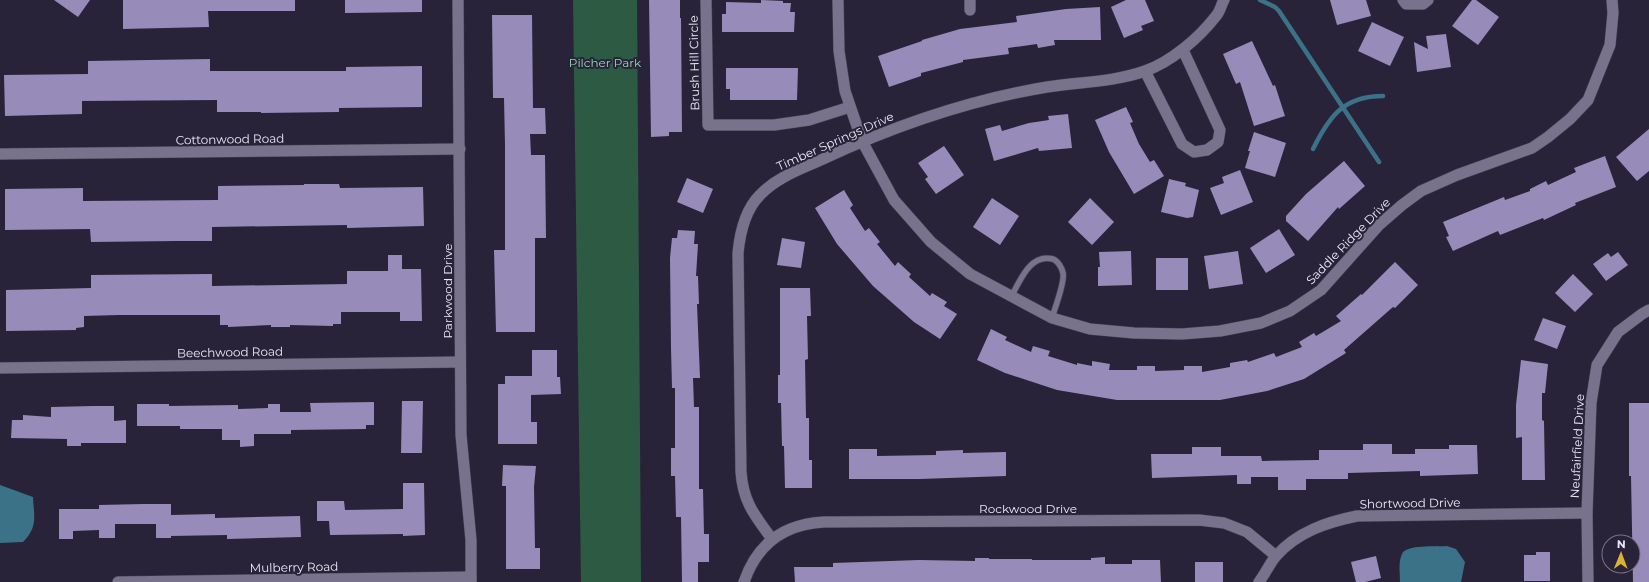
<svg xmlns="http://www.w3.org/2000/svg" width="1649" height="582" viewBox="0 0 1649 582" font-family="Montserrat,sans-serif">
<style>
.green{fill:#2d5a43}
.water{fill:#3b7288}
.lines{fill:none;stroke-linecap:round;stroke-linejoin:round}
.stream{stroke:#3b7288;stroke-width:4.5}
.building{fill:#978bb9}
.lane-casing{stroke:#464153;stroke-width:7}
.street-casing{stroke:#464153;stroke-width:12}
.lane{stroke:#78728c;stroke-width:5.5}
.street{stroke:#78728c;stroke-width:11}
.labels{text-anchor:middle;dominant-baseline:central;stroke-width:4;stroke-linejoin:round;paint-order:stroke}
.park-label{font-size:12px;fill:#8ddbb1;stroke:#292339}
.street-label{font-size:12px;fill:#ece8f7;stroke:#292339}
</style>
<rect width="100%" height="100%" fill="#292339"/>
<!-- green -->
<path class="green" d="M 573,0 L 637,0 L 641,582 L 581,582 Z"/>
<!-- water -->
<g class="water">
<path d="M 0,485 L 33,497 C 34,517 38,527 23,542 L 0,543 Z"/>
<path d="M 1447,546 L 1456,549 L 1465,562 L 1461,582 L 1400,582 C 1400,573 1398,562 1402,554 C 1406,544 1436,547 1447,546 Z"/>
</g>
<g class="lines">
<!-- stream -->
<g class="stream">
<path d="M 1260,0 L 1275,7 L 1279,11 L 1379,162"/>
<path d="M 1313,149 C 1329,117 1343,96 1383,96"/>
</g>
</g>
<!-- building -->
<g class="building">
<path d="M 54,0 L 90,0 L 78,17 Z"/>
<path d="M 123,0 L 295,0 L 295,11 L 208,11 L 209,27 L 123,29 Z"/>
<path d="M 345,0 L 422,0 L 422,12 L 345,13 Z"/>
<path d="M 649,0 L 680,0 L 680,18 L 681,18 L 682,132 L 669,132 L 669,136 L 651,137 Z"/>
<path d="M 761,0 L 783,1 L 783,3 L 791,3 L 790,12 L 795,12 L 794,32 L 722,32 L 722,14 L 726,14 L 726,2 L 761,3 Z"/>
<path d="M 1126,0 L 1145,0 L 1154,21 L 1141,26 L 1143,30 L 1124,38 L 1111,7 Z"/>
<path d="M 1330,0 L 1366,0 L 1371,16 L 1337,25 Z"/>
<path d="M 1472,0 L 1476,0 L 1499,17 L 1478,45 L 1452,26 Z"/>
<path d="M 1100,7 L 1101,40 L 1054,40 L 1055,45 L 1038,48 L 1037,44 L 1008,48 L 1009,54 L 963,60 L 963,62 L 921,73 L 921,76 L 889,87 L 878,56 L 922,41 L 922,40 L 960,29 L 1017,22 L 1016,16 L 1066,9 Z"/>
<path d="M 492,15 L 532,15 L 533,108 L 545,108 L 546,134 L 530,134 L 531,155 L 545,155 L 546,238 L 535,238 L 535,332 L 496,332 L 494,250 L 505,250 L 505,145 L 504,98 L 493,98 Z"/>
<path d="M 1372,22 L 1404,37 L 1390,66 L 1358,51 Z"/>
<path d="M 1446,34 L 1451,67 L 1417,72 L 1414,42 L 1428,49 L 1426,36 Z"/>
<path d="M 1252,41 L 1273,86 L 1275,85 L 1285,116 L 1254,126 L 1240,82 L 1236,84 L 1223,54 Z"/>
<path d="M 210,59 L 210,71 L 346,71 L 346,67 L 422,66 L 422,107 L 339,108 L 339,112 L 261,113 L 261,112 L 217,112 L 217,100 L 82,101 L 82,114 L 5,116 L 4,75 L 88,74 L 88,61 Z"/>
<path d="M 726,68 L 798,68 L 797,100 L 730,100 L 730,89 L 726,89 Z"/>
<path d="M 1126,107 L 1133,122 L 1130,123 L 1139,144 L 1150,162 L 1154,160 L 1164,176 L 1134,194 L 1109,152 L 1095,120 Z"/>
<path d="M 1068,114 L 1072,148 L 1039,151 L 1038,148 L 994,161 L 985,129 L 1000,125 L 1002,131 L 1029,123 L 1049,120 L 1048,116 Z"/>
<path d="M 1649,129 L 1649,171 L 1637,181 L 1616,157 Z"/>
<path d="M 1254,132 L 1286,143 L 1275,177 L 1245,168 L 1250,151 L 1248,151 Z"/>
<path d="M 944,146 L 964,175 L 936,194 L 925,179 L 928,177 L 918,163 Z"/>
<path d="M 1605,156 L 1616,187 L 1575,203 L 1576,205 L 1544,220 L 1543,218 L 1500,235 L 1498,231 L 1453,251 L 1446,237 L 1449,236 L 1443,222 L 1504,197 L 1505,200 L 1530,191 L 1530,189 L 1546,181 L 1548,185 L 1576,172 L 1574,168 Z"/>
<path d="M 1344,161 L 1365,186 L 1339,209 L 1338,207 L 1308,241 L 1286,221 L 1286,216 L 1306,194 Z"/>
<path d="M 1240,170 L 1253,202 L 1221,215 L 1210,188 L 1224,183 L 1222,177 Z"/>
<path d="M 687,178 L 713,189 L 703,213 L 677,202 Z"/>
<path d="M 1169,179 L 1186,183 L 1185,186 L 1199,190 L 1193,217 L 1187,218 L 1161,212 Z"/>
<path d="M 304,184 L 339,184 L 340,188 L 423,187 L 424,226 L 347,228 L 347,225 L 212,227 L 212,241 L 176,241 L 91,242 L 90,229 L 5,230 L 5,189 L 83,188 L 83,201 L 218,200 L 218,186 L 304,185 Z"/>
<path d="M 844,190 L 853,205 L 850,208 L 865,231 L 869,228 L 880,242 L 877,244 L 895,266 L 898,262 L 911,274 L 909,277 L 930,296 L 932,293 L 947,302 L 944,306 L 957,314 L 940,339 L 914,322 L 873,286 L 837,244 L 815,208 Z"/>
<path d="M 992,198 L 1019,216 L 1000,245 L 973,227 Z"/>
<path d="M 1090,198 L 1114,222 L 1092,245 L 1068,222 Z"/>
<path d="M 1279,229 L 1295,255 L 1266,273 L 1250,248 Z"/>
<path d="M 678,230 L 695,231 L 694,244 L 698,244 L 696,276 L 698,276 L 699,304 L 697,304 L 700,378 L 693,378 L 694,407 L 699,407 L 699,489 L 703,489 L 704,534 L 709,534 L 709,562 L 698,562 L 698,582 L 682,582 L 681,517 L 676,517 L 675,476 L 671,476 L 671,448 L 675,448 L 675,388 L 672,388 L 671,348 L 670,258 L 672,238 L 677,238 Z"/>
<path d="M 782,238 L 805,242 L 801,268 L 777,265 Z"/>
<path d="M 1131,251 L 1132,285 L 1098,286 L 1098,267 L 1100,267 L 1099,252 Z"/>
<path d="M 1238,251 L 1243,284 L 1209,289 L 1204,256 Z"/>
<path d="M 1618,252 L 1628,265 L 1606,281 L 1593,264 L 1608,253 L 1611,257 Z"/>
<path d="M 388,255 L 402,255 L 402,269 L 421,269 L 422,321 L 400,321 L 400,312 L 341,312 L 341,324 L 333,324 L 333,326 L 290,325 L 290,327 L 271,327 L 271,325 L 228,327 L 228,325 L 220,325 L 220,315 L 119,315 L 84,316 L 84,327 L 76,328 L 76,330 L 6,331 L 6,290 L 91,288 L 91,275 L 212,274 L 212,286 L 347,284 L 347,271 L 388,271 Z"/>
<rect x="1156" y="258" width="32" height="32"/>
<path d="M 1395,262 L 1418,285 L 1395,308 L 1393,307 L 1344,350 L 1346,353 L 1304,379 L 1267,391 L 1220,400 L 1117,400 L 1057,390 L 1005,373 L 977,360 L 991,329 L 1007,337 L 1005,340 L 1031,352 L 1033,346 L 1050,351 L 1048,356 L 1077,365 L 1077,363 L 1092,366 L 1092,361 L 1110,364 L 1109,370 L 1137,370 L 1137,366 L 1155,366 L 1155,371 L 1184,370 L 1184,366 L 1202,366 L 1202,372 L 1230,367 L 1230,363 L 1247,360 L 1248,362 L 1274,353 L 1276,357 L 1302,347 L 1299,342 L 1314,333 L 1316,336 L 1341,321 L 1336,316 L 1361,294 L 1362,295 Z"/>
<path d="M 1573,274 L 1593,294 L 1575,312 L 1555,293 Z"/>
<path d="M 780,288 L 810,288 L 811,316 L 807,316 L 808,359 L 805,360 L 806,418 L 809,418 L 809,460 L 812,460 L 812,488 L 785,488 L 784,446 L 782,446 L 781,403 L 778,403 L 778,375 L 780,375 Z"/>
<path d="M 1543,318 L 1566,326 L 1557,349 L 1534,340 Z"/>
<path d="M 532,350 L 557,350 L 557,377 L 560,377 L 561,394 L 531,395 L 531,422 L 537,422 L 537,444 L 498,444 L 498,384 L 505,384 L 505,376 L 532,376 Z"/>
<path d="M 1521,360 L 1548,364 L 1545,393 L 1542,393 L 1542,420 L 1544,421 L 1545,480 L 1522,480 L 1522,437 L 1516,438 L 1516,405 Z"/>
<path d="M 402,401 L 423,401 L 422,453 L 401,453 Z"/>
<path d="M 374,402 L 374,425 L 366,425 L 366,429 L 291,430 L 291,434 L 254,434 L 254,446 L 240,447 L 240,440 L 222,440 L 222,429 L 180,429 L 180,426 L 137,426 L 137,404 L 169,404 L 169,406 L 238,405 L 238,409 L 268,408 L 268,404 L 280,404 L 280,412 L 311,412 L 310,403 Z"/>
<path d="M 1629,403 L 1649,403 L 1649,582 L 1633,582 L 1631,476 L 1629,476 Z"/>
<path d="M 93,406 L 114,406 L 114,421 L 126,420 L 126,443 L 81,443 L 81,446 L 67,446 L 67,439 L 11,438 L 12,420 L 23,420 L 23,415 L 51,417 L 51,407 Z"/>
<path d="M 1363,444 L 1392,444 L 1392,454 L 1415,454 L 1415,449 L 1449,449 L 1449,445 L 1477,445 L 1478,474 L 1420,476 L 1420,471 L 1348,473 L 1348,479 L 1306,479 L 1306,490 L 1278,490 L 1278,477 L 1251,477 L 1251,484 L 1237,484 L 1237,475 L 1152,478 L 1151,454 L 1192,454 L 1192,447 L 1221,447 L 1221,456 L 1261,456 L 1262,461 L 1319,460 L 1319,450 L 1363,450 Z"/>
<path d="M 849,449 L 877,449 L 877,456 L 936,455 L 936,451 L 963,450 L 963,453 L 1006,452 L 1006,476 L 920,479 L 849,479 Z"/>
<path d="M 503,465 L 536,466 L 534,487 L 535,548 L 540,548 L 540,569 L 506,569 L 506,486 L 502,486 Z"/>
<path d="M 403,483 L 424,483 L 425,535 L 403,536 L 403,534 L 330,535 L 329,521 L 317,521 L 317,501 L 344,501 L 345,510 L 403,509 Z"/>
<path d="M 143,504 L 171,504 L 171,515 L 215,514 L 215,518 L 300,516 L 301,537 L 227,539 L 227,535 L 171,536 L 171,538 L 156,538 L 156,524 L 115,524 L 115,538 L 99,538 L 99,530 L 73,531 L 73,539 L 59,539 L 59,509 L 99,509 L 99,505 Z"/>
<path d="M 1536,552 L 1550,552 L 1550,581 L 1524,581 L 1524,555 L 1536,555 Z"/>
<path d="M 1376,556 L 1381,578 L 1365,582 L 1356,582 L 1351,562 Z"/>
<path d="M 1105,557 L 1105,564 L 1132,564 L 1132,560 L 1160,560 L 1161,582 L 795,582 L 794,567 L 833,567 L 833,563 L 919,560 L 975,561 L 975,558 L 989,558 L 989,559 L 1032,559 L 1032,560 L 1091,560 L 1091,558 Z"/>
<rect x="1195" y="562" width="28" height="20"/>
</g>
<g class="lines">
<defs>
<path id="lane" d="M 1011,297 C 1020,281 1030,253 1053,259 C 1058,261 1062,268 1063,273 C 1065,283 1055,307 1052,318"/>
<g id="street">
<path d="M 458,0 L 461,435 L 471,540 L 471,582"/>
<path d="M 706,0 L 708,125 L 774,125 L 809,120 L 850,107"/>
<path d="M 838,0 L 839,51 L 845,91 L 862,141 L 894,200 L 931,242 L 970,274 L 1052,318 L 1090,329 L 1134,333 L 1182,334 L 1220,331 L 1261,323 L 1290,311 L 1321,290 L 1379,225 L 1402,205 L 1421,191 L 1457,175 L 1532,148 L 1548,137 L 1570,119 L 1588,100 L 1610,45 L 1613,13 L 1612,0"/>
<path d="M 970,0 L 970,10"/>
<path d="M 1403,0 L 1406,4 L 1423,4 L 1428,0"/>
<path d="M 1145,71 L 1182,144 L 1194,152 L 1207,150 L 1218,142 L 1220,130 L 1183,50"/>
<path d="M 0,154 L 460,149"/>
<path d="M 0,368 L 460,362"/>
<path d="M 772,539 C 755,516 743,502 741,472 L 738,253 C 740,232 745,210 760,195 C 777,177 801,169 823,159 C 894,126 969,100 1047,87 C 1079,82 1114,82 1145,71 C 1171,62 1199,38 1216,16 C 1220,12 1221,5 1224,0"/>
<path d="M 118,582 L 471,577"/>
<path d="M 744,582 C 757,544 784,524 824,522 L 1199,520 L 1224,523 L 1247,532 L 1276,556"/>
<path d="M 1259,582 C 1265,574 1270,563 1276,556 C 1297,532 1327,522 1357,516 L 1587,513"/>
<path d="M 1588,582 L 1587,513 L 1591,403 L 1597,365 L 1618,332 L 1642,314 L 1649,310"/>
</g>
</defs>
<!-- lane casing -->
<use href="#lane" class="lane-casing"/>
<!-- street casing -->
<use href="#street" class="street-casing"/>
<!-- lane -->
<use href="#lane" class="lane"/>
<!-- street -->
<use href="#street" class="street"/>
</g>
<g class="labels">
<!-- park labels -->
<g class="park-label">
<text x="605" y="62">Pilcher Park</text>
</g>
<!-- street labels -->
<g class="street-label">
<text transform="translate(694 63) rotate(-91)">Brush Hill Circle</text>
<text transform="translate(230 139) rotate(-1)">Cottonwood Road</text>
<text transform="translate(835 141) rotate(-24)">Timber Springs Drive</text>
<text transform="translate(1348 241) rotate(-46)">Saddle Ridge Drive</text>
<text transform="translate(447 291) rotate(-90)">Parkwood Drive</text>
<text transform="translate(230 352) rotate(-1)">Beechwood Road</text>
<text transform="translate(1577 446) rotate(-87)">Neufairfield Drive</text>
<text transform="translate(1410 503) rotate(-1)">Shortwood Drive</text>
<text x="1028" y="508">Rockwood Drive</text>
<text transform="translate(294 567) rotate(-1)">Mulberry Road</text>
</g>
</g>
<!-- north arrow -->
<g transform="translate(1621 554) rotate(1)"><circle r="19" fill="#292339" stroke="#777285"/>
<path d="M0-3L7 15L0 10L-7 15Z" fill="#d9b334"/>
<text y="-6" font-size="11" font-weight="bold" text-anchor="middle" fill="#ece8f7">N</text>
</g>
</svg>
